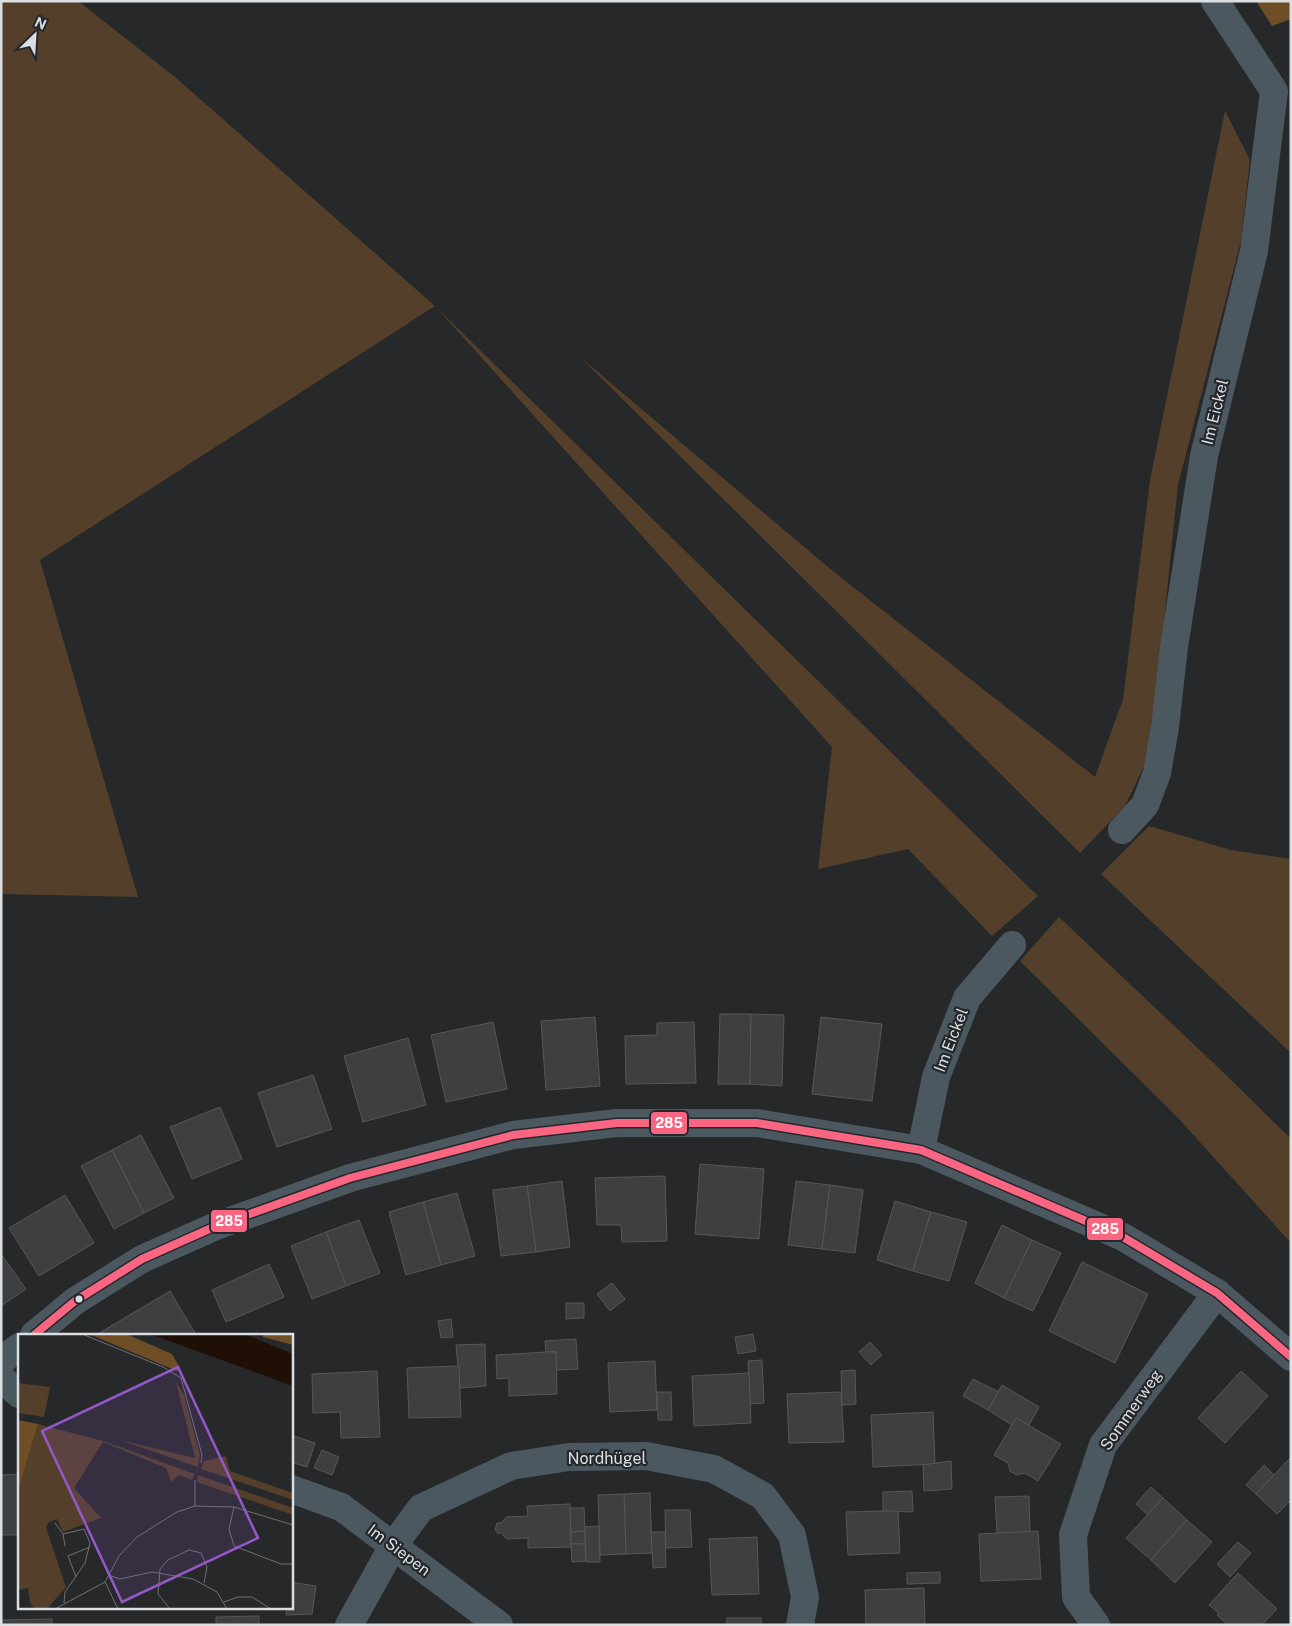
<svg xmlns="http://www.w3.org/2000/svg" width="1292" height="1626" viewBox="0 0 1292 1626" font-family="'Public Sans',sans-serif">
<style>
.green{fill:#533f2a}
.forest{fill:#6f4e25}
.building{fill:#3d3f40;stroke:#555759}
.lines{fill:none;stroke-linecap:round;stroke-linejoin:round}
.street{stroke:#4c5860;stroke-width:28}
.bus-1-casing{stroke:#24282c;stroke-width:11}
.bus-1{stroke:#fa6682;stroke-width:8}
.bus-dot{fill:#dbdfe1;stroke:#24282c;stroke-width:2}
.labels{text-anchor:middle;dominant-baseline:central;stroke-width:4.5;stroke-linejoin:round;paint-order:stroke}
.street-label{font-size:16px;fill:#dbdfe1;stroke:#24282c}
.inset-road{fill:none;stroke:#6e7173;stroke-width:1}
.view{fill:#9359c8;fill-opacity:0.15;stroke:#9359c8;stroke-width:2.5}
.inset-edge{fill:none;stroke:#dbdfe1;stroke-width:2.5}
.line-badge{stroke:#24282c;stroke-width:2}
.badge-label{font-size:14px;text-anchor:middle;font-weight:bold;fill:#fff}
</style>
<rect width="100%" height="100%" fill="#26282a"/>
<!-- green -->
<g class="green">
<path d="M 1,1 L 78,1 L 175,77 L 435,306 L 1038,896 L 992,936 L 908,849 L 818,869 L 832,747 L 435,306 L 40,560 L 138,897 L 1,894 Z"/>
<path d="M 1225,111 L 1250,160 L 1241,241 L 1178,485 L 1159,670 L 1146,762 L 1125,806 L 1080,853 L 579,356 L 829,568 L 1095,777 L 1123,699 L 1150,480 Z"/>
<path d="M 1149,826 L 1231,850 L 1291,859 L 1291,1053 L 1101,874 Z"/>
<path d="M 1059,917 L 1222,1071 L 1291,1139 L 1291,1243 L 1179,1119 L 1020,961 Z"/>
</g>
<!-- forest -->
<path class="forest" d="M 1256,1 L 1291,1 L 1291,19 L 1272,26 Z"/>
<!-- building -->
<g class="building">
<path d="M 720,1014 L 751,1014 L 750,1084 L 718,1084 Z"/>
<path d="M 751,1014 L 784,1015 L 782,1086 L 750,1084 Z"/>
<path d="M 595,1017 L 600,1086 L 546,1090 L 541,1021 Z"/>
<path d="M 821,1017 L 882,1024 L 872,1101 L 812,1094 Z"/>
<path d="M 493,1022 L 507,1089 L 446,1102 L 431,1035 Z"/>
<path d="M 694,1022 L 696,1083 L 626,1084 L 625,1036 L 657,1035 L 657,1023 Z"/>
<path d="M 408,1038 L 426,1105 L 363,1122 L 344,1056 Z"/>
<path d="M 313,1075 L 332,1129 L 277,1147 L 258,1093 Z"/>
<path d="M 220,1107 L 242,1159 L 192,1179 L 170,1127 Z"/>
<path d="M 141,1135 L 174,1198 L 144,1213 L 112,1150 Z"/>
<path d="M 112,1150 L 144,1213 L 114,1229 L 81,1166 Z"/>
<path d="M 700,1164 L 764,1169 L 759,1239 L 695,1234 Z"/>
<path d="M 665,1176 L 667,1241 L 622,1242 L 621,1225 L 597,1225 L 595,1178 Z"/>
<path d="M 562,1181 L 570,1247 L 536,1252 L 527,1186 Z"/>
<path d="M 796,1181 L 830,1185 L 822,1249 L 788,1245 Z"/>
<path d="M 830,1185 L 863,1190 L 855,1253 L 822,1249 Z"/>
<path d="M 527,1186 L 536,1252 L 501,1256 L 493,1190 Z"/>
<path d="M 457,1193 L 475,1256 L 441,1265 L 423,1202 Z"/>
<path d="M 65,1195 L 94,1243 L 39,1276 L 9,1228 Z"/>
<path d="M 895,1201 L 931,1212 L 913,1271 L 877,1260 Z"/>
<path d="M 423,1202 L 441,1265 L 406,1275 L 389,1212 Z"/>
<path d="M 931,1212 L 967,1222 L 949,1281 L 913,1271 Z"/>
<path d="M 359,1220 L 380,1273 L 346,1286 L 326,1232 Z"/>
<path d="M 1002,1225 L 1032,1240 L 1004,1298 L 975,1283 Z"/>
<path d="M 326,1232 L 346,1286 L 312,1299 L 291,1246 Z"/>
<path d="M 1032,1240 L 1061,1253 L 1033,1311 L 1004,1298 Z"/>
<path d="M 1,1254 L 26,1289 L 1,1306 Z"/>
<path d="M 1082,1262 L 1148,1294 L 1115,1363 L 1049,1331 Z"/>
<path d="M 269,1264 L 284,1297 L 226,1322 L 212,1290 Z"/>
<path d="M 612,1283 L 625,1299 L 610,1311 L 597,1294 Z"/>
<path d="M 170,1291 L 196,1335 L 96,1335 Z"/>
<path d="M 566,1303 L 584,1303 L 584,1318 L 566,1319 Z"/>
<path d="M 451,1319 L 453,1337 L 441,1338 L 438,1321 Z"/>
<path d="M 753,1334 L 756,1351 L 738,1354 L 735,1337 Z"/>
<path d="M 576,1339 L 578,1369 L 556,1370 L 556,1352 L 546,1352 L 545,1341 Z"/>
<path d="M 870,1342 L 882,1355 L 871,1365 L 859,1352 Z"/>
<path d="M 485,1344 L 486,1386 L 460,1388 L 456,1345 Z"/>
<path d="M 546,1352 L 556,1352 L 557,1394 L 509,1396 L 509,1378 L 497,1379 L 496,1355 Z"/>
<path d="M 762,1360 L 764,1403 L 750,1404 L 748,1361 Z"/>
<path d="M 655,1361 L 657,1410 L 610,1412 L 608,1363 Z"/>
<path d="M 457,1366 L 459,1366 L 461,1417 L 409,1418 L 407,1368 Z"/>
<path d="M 855,1370 L 856,1404 L 842,1405 L 841,1371 Z"/>
<path d="M 377,1371 L 380,1437 L 341,1438 L 340,1412 L 313,1413 L 312,1374 Z"/>
<path d="M 1241,1371 L 1268,1396 L 1225,1443 L 1198,1418 Z"/>
<path d="M 749,1373 L 751,1423 L 694,1426 L 692,1376 Z"/>
<path d="M 973,1379 L 999,1392 L 988,1410 L 963,1396 Z"/>
<path d="M 1002,1385 L 1039,1407 L 1029,1425 L 1016,1418 L 1012,1425 L 988,1410 Z"/>
<path d="M 657,1392 L 671,1392 L 672,1420 L 658,1420 Z"/>
<path d="M 841,1392 L 844,1442 L 789,1443 L 787,1394 Z"/>
<path d="M 933,1412 L 935,1464 L 873,1467 L 871,1415 Z"/>
<path d="M 1016,1418 L 1061,1444 L 1038,1481 L 1025,1473 L 1017,1475 L 1010,1471 L 1008,1463 L 994,1455 Z"/>
<path d="M 291,1435 L 315,1443 L 307,1467 L 291,1462 Z"/>
<path d="M 322,1450 L 339,1457 L 332,1475 L 314,1468 Z"/>
<path d="M 1291,1457 L 1291,1503 L 1289,1502 L 1277,1514 L 1256,1494 Z"/>
<path d="M 951,1461 L 952,1489 L 924,1491 L 923,1465 Z"/>
<path d="M 1264,1465 L 1274,1475 L 1256,1494 L 1246,1485 Z"/>
<path d="M 19,1474 L 19,1535 L 1,1535 L 1,1475 Z"/>
<path d="M 1151,1487 L 1163,1498 L 1148,1515 L 1136,1504 Z"/>
<path d="M 912,1491 L 913,1512 L 883,1511 L 883,1492 Z"/>
<path d="M 650,1493 L 652,1553 L 626,1554 L 624,1494 Z"/>
<path d="M 624,1494 L 626,1554 L 600,1555 L 598,1495 Z"/>
<path d="M 1029,1496 L 1030,1532 L 997,1533 L 995,1497 Z"/>
<path d="M 1163,1498 L 1187,1520 L 1151,1560 L 1126,1538 Z"/>
<path d="M 570,1504 L 571,1547 L 528,1548 L 528,1538 L 507,1539 L 501,1533 L 497,1533 L 497,1530 L 495,1530 L 497,1523 L 501,1523 L 507,1517 L 528,1516 L 527,1506 Z"/>
<path d="M 570,1508 L 584,1508 L 585,1531 L 571,1532 Z"/>
<path d="M 665,1510 L 690,1510 L 692,1547 L 666,1548 Z"/>
<path d="M 883,1511 L 898,1511 L 900,1553 L 848,1555 L 846,1512 Z"/>
<path d="M 1187,1520 L 1212,1542 L 1175,1583 L 1151,1560 Z"/>
<path d="M 599,1526 L 600,1562 L 586,1562 L 585,1527 Z"/>
<path d="M 585,1531 L 585,1544 L 571,1544 L 571,1532 Z"/>
<path d="M 1038,1531 L 1041,1579 L 981,1581 L 979,1534 Z"/>
<path d="M 651,1532 L 665,1532 L 666,1567 L 653,1568 Z"/>
<path d="M 757,1537 L 759,1594 L 712,1595 L 709,1539 Z"/>
<path d="M 1238,1542 L 1251,1553 L 1230,1577 L 1217,1564 Z"/>
<path d="M 571,1544 L 585,1544 L 586,1561 L 572,1562 Z"/>
<path d="M 940,1572 L 940,1583 L 907,1584 L 907,1573 Z"/>
<path d="M 1238,1573 L 1277,1609 L 1262,1625 L 1228,1625 L 1217,1615 L 1219,1613 L 1209,1605 Z"/>
<path d="M 291,1582 L 316,1586 L 312,1614 L 286,1615 L 287,1607 L 291,1607 Z"/>
<path d="M 924,1588 L 925,1625 L 866,1625 L 865,1590 Z"/>
<path d="M 259,1616 L 259,1625 L 216,1625 L 216,1617 Z"/>
<rect x="727" y="1618" width="34" height="7"/>
<path d="M 52,1619 L 52,1625 L 1,1625 L 1,1620 Z"/>
</g>
<g class="lines">
<!-- street -->
<g class="street">
<path d="M 1122,830 L 1145,805 L 1157,773 L 1165,727 L 1174,647 L 1204,456 L 1254,251 L 1274,91 L 1215,1"/>
<path d="M 921,1150 L 936,1077 L 967,998 L 1012,945"/>
<path d="M 34,1335 L 75,1301 L 142,1259 L 216,1226 L 350,1178 L 513,1135 L 617,1123 L 757,1123 L 921,1150 L 1123,1237 L 1217,1293 L 1291,1357"/>
<path d="M 1,1361 L 19,1347"/>
<path d="M 1,1378 L 19,1394"/>
<path d="M 291,1489 L 341,1507 L 499,1625"/>
<path d="M 349,1625 L 393,1546 L 421,1508 L 511,1466 L 569,1457 L 646,1456 L 714,1469 L 763,1496 L 792,1535 L 805,1597 L 800,1625"/>
<path d="M 1096,1625 L 1076,1597 L 1073,1535 L 1103,1445 L 1217,1293"/>
</g>
<defs>
<path id="bus-1" d="M 34,1335 L 75,1301 L 142,1259 L 216,1226 L 350,1178 L 513,1135 L 617,1123 L 757,1123 L 921,1150 L 1123,1237 L 1217,1293 L 1291,1357"/>
</defs>
<!-- bus-1 casing -->
<use href="#bus-1" class="bus-1-casing"/>
<!-- bus-1 -->
<use href="#bus-1" class="bus-1"/>
</g>
<!-- markers -->
<circle class="bus-dot" cx="79" cy="1299" r="4.5"/>
<g class="labels">
<!-- street labels -->
<g class="street-label">
<text transform="translate(1215 412) rotate(-76)">Im Eickel</text>
<text transform="translate(951 1040) rotate(-69)">Im Eickel</text>
<text transform="translate(1131 1410) rotate(-55)">Sommerweg</text>
<text x="607" y="1458">Nordhügel</text>
<text transform="translate(399 1550) rotate(37)">Im Siepen</text>
</g>
</g>
<!-- overview -->
<g transform="translate(18 1334)">
<rect width="275" height="275" fill="#26282a"/>
<path d="M 158,48 L 166,61 L 182,121 L 180,133 L 102,106 L 177,124 ZM 0,49 L 32,53 L 26,83 L 0,79 ZM 20,90 L 85,107 L 177,140 L 174,146 L 161,141 L 153,148 L 148,134 L 85,108 L 56,154 L 83,184 L 45,198 L 39,185 L 31,188 L 28,193 L 48,253 L 29,275 L 18,275 L 12,269 L 10,254 L 0,256 L 0,158 ZM 208,122 L 212,137 L 275,159 L 275,166 L 183,135 L 186,127 ZM 180,141 L 275,174 L 275,181 L 179,148 Z" fill="#533f2a"/>
<path d="M 71,0 L 108,0 L 154,20 L 162,34 L 159,37 ZM 245,0 L 275,0 L 275,11 L 245,3 ZM 0,86 L 20,90 L 0,158 Z" fill="#6f4e25"/>
<path d="M 132,0 L 229,1 L 275,20 L 275,52 Z" fill="#200f04"/>
<path class="inset-road" d="M 64,0 L 145,33 L 163,44 L 184,121 L 183,129M 177,146 L 177,172M 216,173 L 211,195 L 216,212 L 263,230 L 275,230M 37,189 L 45,200 L 47,212M 45,200 L 66,195 L 72,209 L 67,229 L 47,258 L 46,269M 90,241 L 102,245 L 134,238 L 175,245 L 199,258 L 209,275M 58,243 L 50,222 L 72,213M 87,248 L 100,275M 206,268 L 220,263 L 234,263 L 253,275M 37,275 L 87,248 L 101,222 L 119,203 L 159,178 L 177,172 L 216,173 L 275,191M 152,275 L 140,260 L 142,235 L 150,226 L 171,216 L 183,219 L 189,233 L 186,249"/>
<path class="view" d="M 160,33 L 240,204 L 104,268 L 24,97 Z"/>
<rect width="275" height="275" class="inset-edge"/>
</g>
<g class="line-badge">
<rect x="650" y="1111" width="38" height="24" rx="5" fill="#fa6682"/>
<rect x="210" y="1209" width="38" height="24" rx="5" fill="#fa6682"/>
<rect x="1086" y="1217" width="38" height="24" rx="5" fill="#fa6682"/>
</g>
<g class="badge-label">
<text x="669" y="1128">285</text>
<text x="229" y="1226">285</text>
<text x="1105" y="1234">285</text>
</g>
<!-- border -->
<rect width="1292" height="1626" fill="none" stroke="#dbdfe1" stroke-width="5"/>
<!-- north arrow -->
<g transform="translate(35 35) rotate(25)" stroke="#24282c" stroke-width="4" paint-order="stroke">
<path d="M0-4L9 19L0 12L-9 19Z" fill="#dbdfe1"/>
<text y="-8" font-size="14" font-weight="bold" text-anchor="middle" fill="#dbdfe1">N</text>
</g>
</svg>
